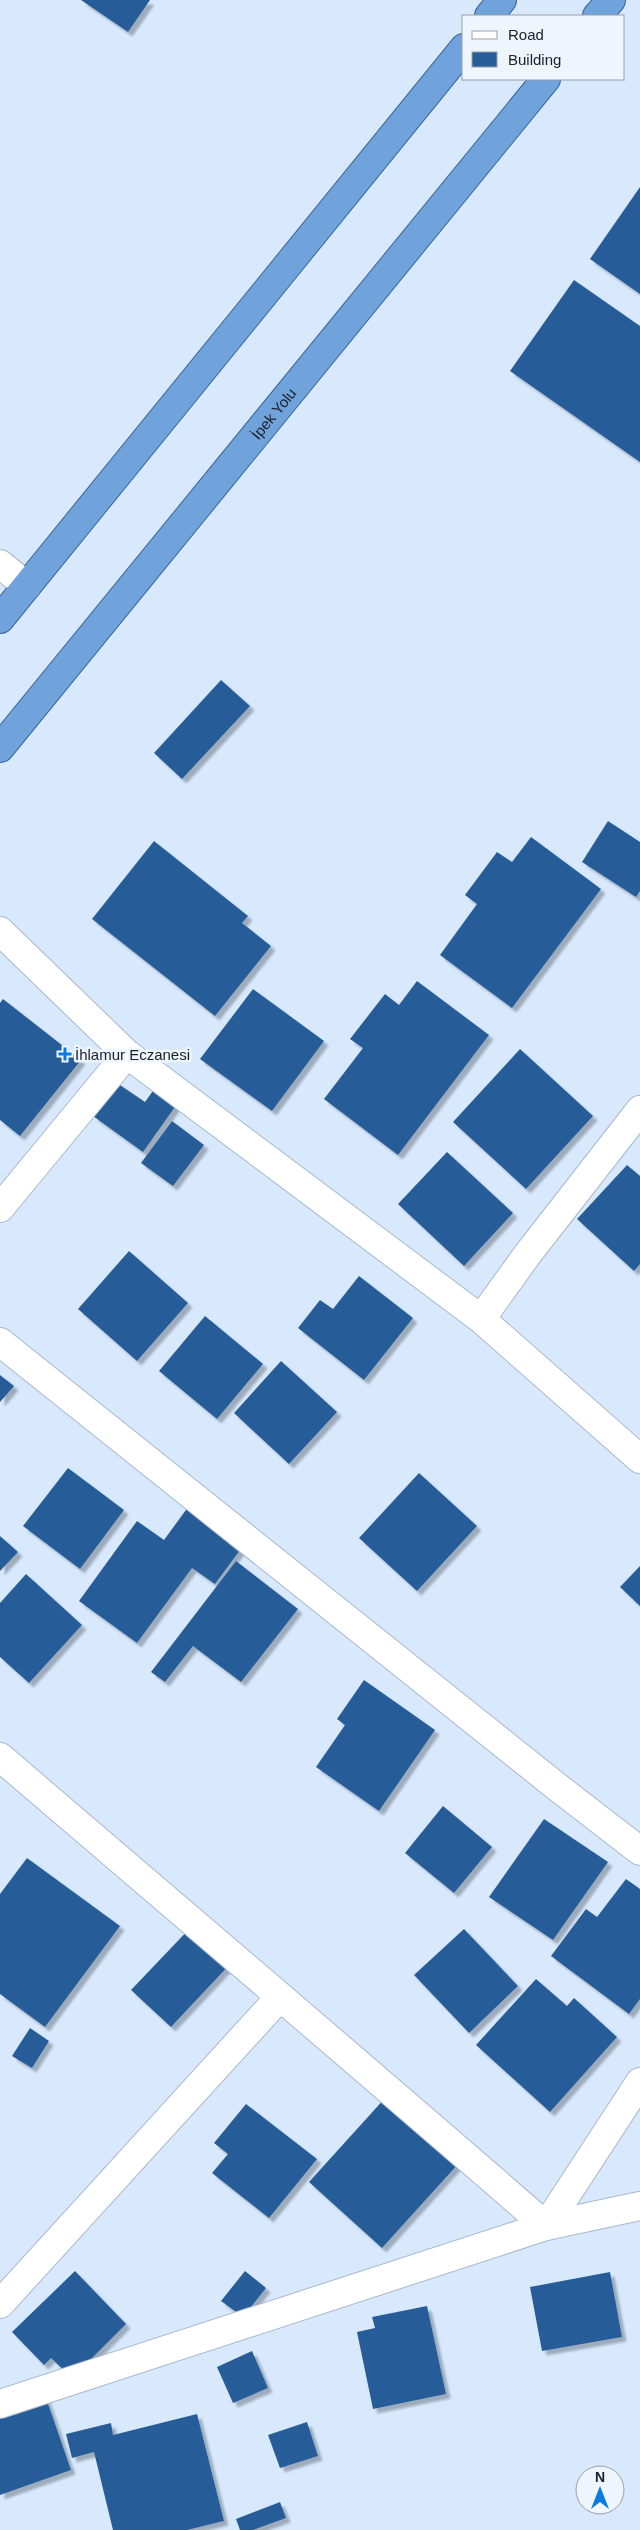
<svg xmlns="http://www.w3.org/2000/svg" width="640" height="2530" viewBox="0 0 640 2530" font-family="Helvetica,sans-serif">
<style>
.building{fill:#275d99;filter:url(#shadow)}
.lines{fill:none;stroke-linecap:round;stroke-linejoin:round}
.minor-casing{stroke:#a8b8cb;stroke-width:30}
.trunk-casing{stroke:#3a6697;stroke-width:30}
.minor{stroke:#fff;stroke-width:28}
.trunk{stroke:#70a2dc;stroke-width:28}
.poi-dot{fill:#077be2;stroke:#eef5fd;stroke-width:2}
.labels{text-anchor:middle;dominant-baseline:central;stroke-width:5;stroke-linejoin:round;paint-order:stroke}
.street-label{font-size:15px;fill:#1a2027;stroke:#eef5fd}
.poi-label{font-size:15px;fill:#1a2027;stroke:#eef5fd;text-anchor:start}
</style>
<defs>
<filter id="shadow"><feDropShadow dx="4.5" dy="4.5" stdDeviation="1" flood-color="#0004"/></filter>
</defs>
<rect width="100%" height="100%" fill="#d8e9fe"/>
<!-- building -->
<g class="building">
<path d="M 81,0 L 150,0 L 128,32 Z"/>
<path d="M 640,187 L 640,294 L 590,259 Z"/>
<path d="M 574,280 L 640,326 L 640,462 L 510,371 Z"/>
<path d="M 221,680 L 250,706 L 182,779 L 154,753 Z"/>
<path d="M 608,821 L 640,842 L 640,891 L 636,897 L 582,862 Z"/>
<path d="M 531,837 L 601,889 L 512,1008 L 440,955 L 477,904 L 465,895 L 497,852 L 512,862 Z"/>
<path d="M 154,841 L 248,916 L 242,923 L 271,946 L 215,1016 L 92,919 Z"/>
<path d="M 417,981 L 489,1035 L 398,1155 L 324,1099 L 363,1048 L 350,1039 L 385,994 L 399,1005 Z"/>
<path d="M 253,989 L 324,1041 L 272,1111 L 200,1059 Z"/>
<path d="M 3,999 L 81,1060 L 20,1136 L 0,1120 L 0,1003 Z"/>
<path d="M 520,1049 L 593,1116 L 526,1189 L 453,1122 Z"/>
<path d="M 117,1083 L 145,1102 L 155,1088 L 177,1104 L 143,1152 L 93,1116 Z"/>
<path d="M 172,1121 L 204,1145 L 173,1186 L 141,1163 Z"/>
<path d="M 447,1152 L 513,1213 L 464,1266 L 398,1204 Z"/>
<path d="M 627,1165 L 640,1176 L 640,1264 L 634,1271 L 577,1219 Z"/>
<path d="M 129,1251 L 188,1303 L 137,1361 L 78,1309 Z"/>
<path d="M 359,1276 L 413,1318 L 364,1380 L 298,1328 L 320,1300 L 333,1309 Z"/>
<path d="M 205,1316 L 263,1364 L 217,1419 L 159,1371 Z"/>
<path d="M 281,1361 L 337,1412 L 289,1464 L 234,1413 Z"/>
<path d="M 0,1375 L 14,1386 L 0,1402 Z"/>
<path d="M 68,1468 L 124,1510 L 80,1569 L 23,1526 Z"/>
<path d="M 419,1473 L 477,1526 L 417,1591 L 359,1538 Z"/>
<path d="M 191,1503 L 246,1542 L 215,1584 L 192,1568 L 137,1643 L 79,1601 L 137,1521 L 164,1540 Z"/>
<path d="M 0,1536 L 18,1552 L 0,1571 Z"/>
<path d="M 236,1561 L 298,1609 L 241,1682 L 193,1646 L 165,1682 L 151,1672 Z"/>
<path d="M 640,1566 L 640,1606 L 620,1587 Z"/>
<path d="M 26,1574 L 82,1625 L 29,1683 L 0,1657 L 0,1603 Z"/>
<path d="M 364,1680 L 435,1730 L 379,1811 L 316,1767 L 345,1725 L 337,1719 Z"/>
<path d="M 443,1806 L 492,1847 L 454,1893 L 405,1853 Z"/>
<path d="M 544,1819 L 608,1862 L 553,1940 L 489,1897 Z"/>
<path d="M 27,1858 L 120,1926 L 45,2027 L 0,1994 L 0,1894 Z"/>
<path d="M 626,1879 L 640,1889 L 640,1999 L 629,2014 L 551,1956 L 586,1909 L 597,1917 Z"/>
<path d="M 192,1926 L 232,1962 L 171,2027 L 131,1990 Z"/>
<path d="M 464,1929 L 518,1986 L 469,2033 L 414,1975 Z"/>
<path d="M 536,1979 L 567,2006 L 574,1998 L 617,2037 L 550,2112 L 476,2045 Z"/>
<path d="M 30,2028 L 49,2041 L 32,2068 L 12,2056 Z"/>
<path d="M 386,2097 L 459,2163 L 382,2248 L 309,2182 Z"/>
<path d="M 246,2104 L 317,2159 L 269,2218 L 212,2173 L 228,2154 L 214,2143 Z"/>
<path d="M 75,2271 L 126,2324 L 72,2378 L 51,2358 L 44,2365 L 12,2332 Z"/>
<path d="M 245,2271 L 266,2288 L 243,2317 L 221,2301 Z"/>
<path d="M 610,2272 L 622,2337 L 542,2351 L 530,2287 Z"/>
<path d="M 427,2306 L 446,2394 L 373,2409 L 357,2332 L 375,2328 L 372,2317 Z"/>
<path d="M 252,2351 L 268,2388 L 233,2403 L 217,2367 Z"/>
<path d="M 46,2398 L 71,2470 L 0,2495 L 0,2414 Z"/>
<path d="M 197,2414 L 224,2521 L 187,2530 L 113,2530 L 94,2452 L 72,2458 L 66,2434 L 111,2423 L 113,2435 Z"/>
<path d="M 307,2422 L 318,2456 L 280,2468 L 268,2435 Z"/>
<path d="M 280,2502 L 286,2518 L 253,2530 L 240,2530 L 236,2519 Z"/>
</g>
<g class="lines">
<defs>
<g id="minor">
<path d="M 0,564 L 27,586"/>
<path d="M 0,931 L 127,1054 L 481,1319 L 640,1459"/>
<path d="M 0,1208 L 127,1054"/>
<path d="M 481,1319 L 527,1255 L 640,1110"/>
<path d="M 0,1342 L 556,1786 L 640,1851"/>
<path d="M 0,1757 C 182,1913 365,2068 546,2226 L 640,2082"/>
<path d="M 0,2304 L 279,1998"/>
<path d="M 0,2404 L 546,2226 L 640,2206"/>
</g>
<g id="trunk">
<path d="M 489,16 L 502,0"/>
<path d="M 597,16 L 611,0"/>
<path d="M 0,619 L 464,48"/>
<path id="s1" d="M 0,748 L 546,79"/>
</g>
</defs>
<!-- minor casing -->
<use href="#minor" class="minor-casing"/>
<!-- trunk casing -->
<use href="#trunk" class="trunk-casing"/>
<!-- minor -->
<use href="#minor" class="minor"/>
<!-- trunk -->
<use href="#trunk" class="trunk"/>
</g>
<!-- markers -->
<path class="poi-dot" d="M62.5 1046.5h5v5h5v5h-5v5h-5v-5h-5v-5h5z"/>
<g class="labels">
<!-- street labels -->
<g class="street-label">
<text stroke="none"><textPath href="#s1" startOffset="432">İpek Yolu</textPath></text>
</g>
<!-- poi labels -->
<g class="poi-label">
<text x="75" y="1054">İhlamur Eczanesi</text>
</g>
</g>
<!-- legend -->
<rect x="462" y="15" width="162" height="65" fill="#eef5fd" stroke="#99a0a7"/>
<rect x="472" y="31" width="25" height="8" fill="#ffffff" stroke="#99a0a7"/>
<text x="508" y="40" font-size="15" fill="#1a2027">Road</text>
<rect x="472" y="52" width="25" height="15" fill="#275d99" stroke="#99a0a7"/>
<text x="508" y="65" font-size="15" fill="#1a2027">Building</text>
<!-- north arrow -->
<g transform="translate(600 2490)"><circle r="24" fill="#eef5fd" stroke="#99a0a7"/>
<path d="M0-4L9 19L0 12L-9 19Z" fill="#077be2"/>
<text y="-8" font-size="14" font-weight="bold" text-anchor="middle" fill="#1a2027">N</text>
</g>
</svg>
